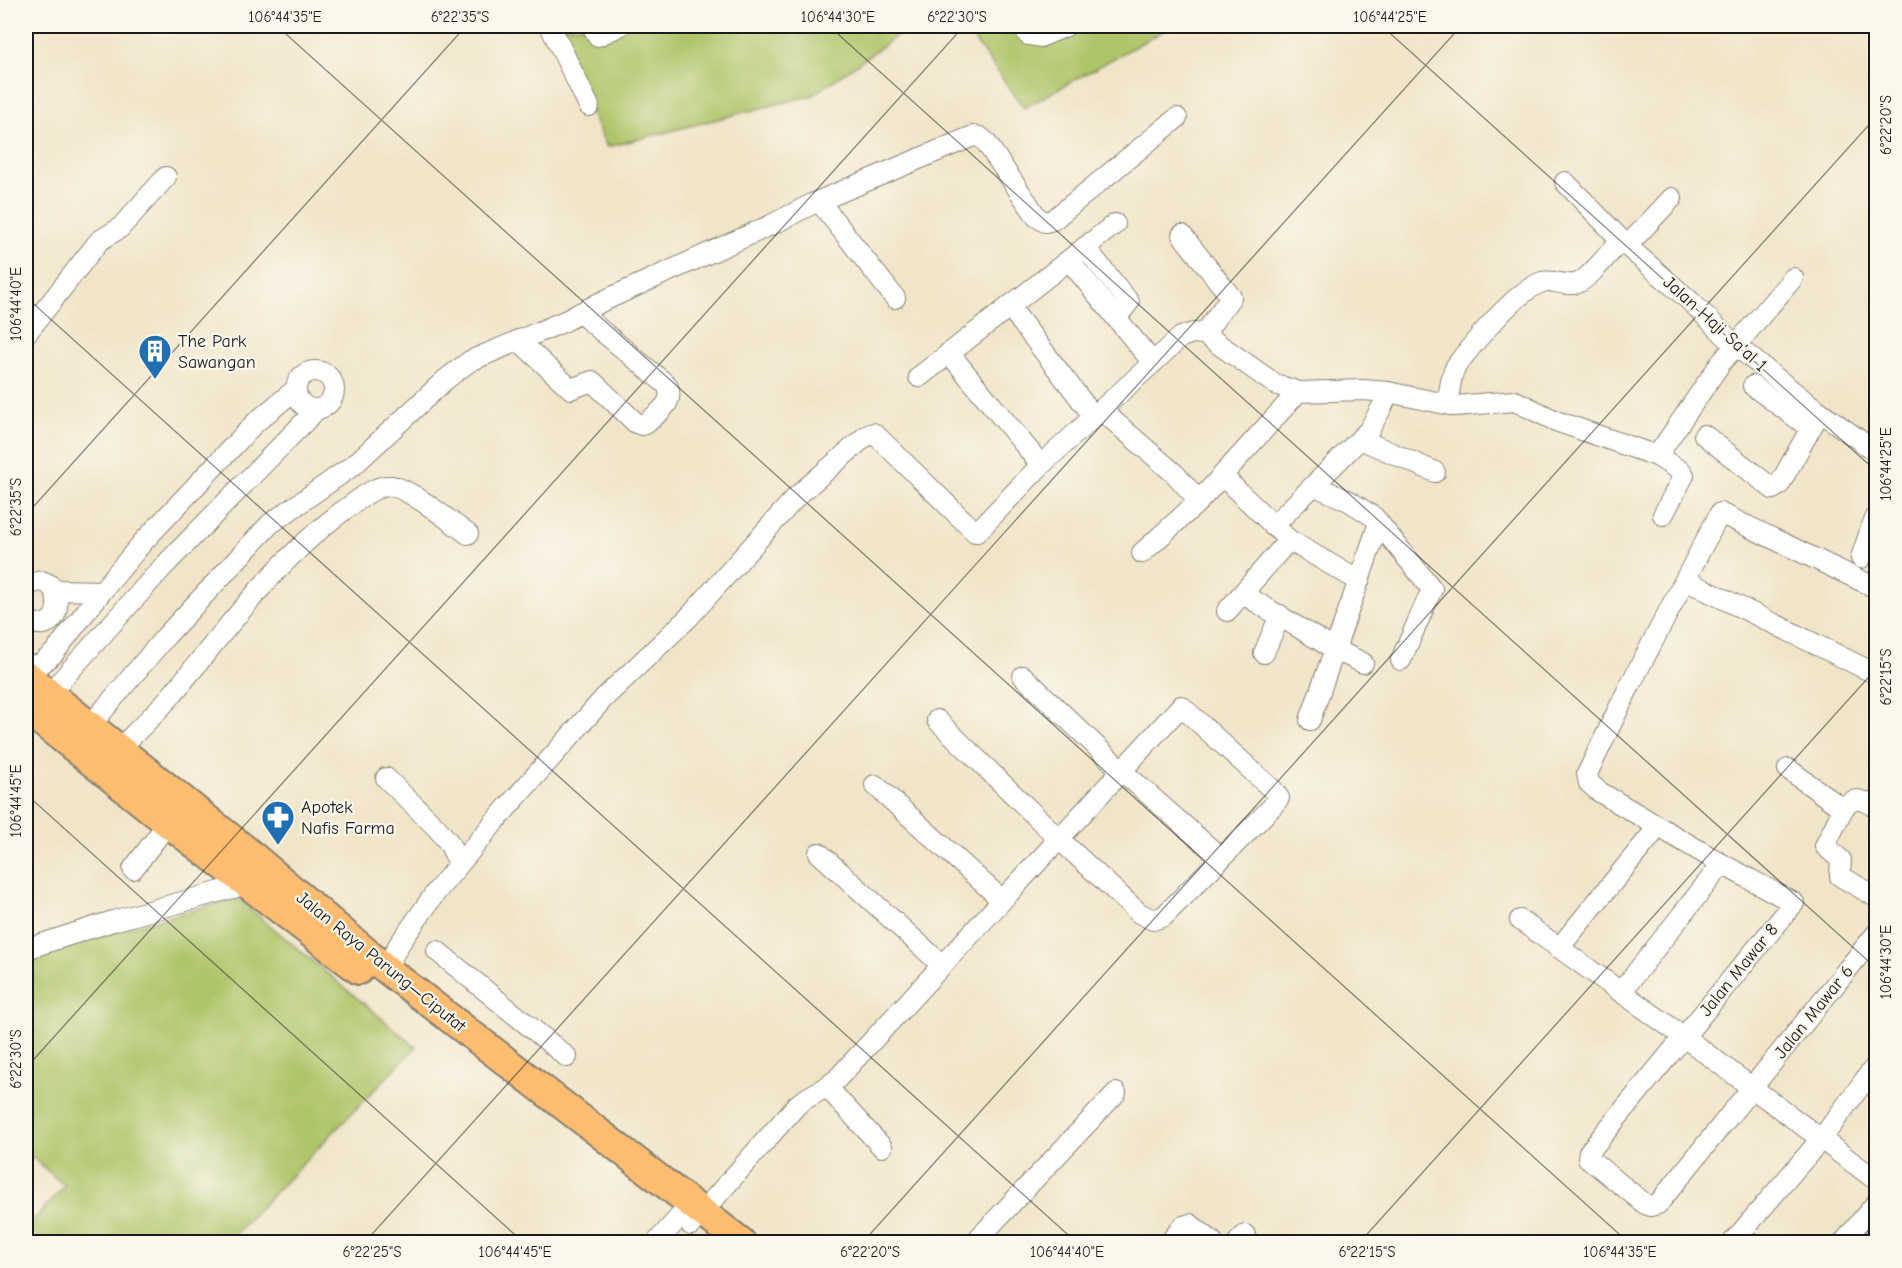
<svg xmlns="http://www.w3.org/2000/svg" width="1902" height="1268" viewBox="0 0 1902 1268" font-family="'Comic Neue',sans-serif">
<style>
.green{fill:#afc569;stroke:#667042;stroke-width:1.5}
.lines{fill:none;stroke-linecap:round;stroke-linejoin:round}
.minor-casing{stroke:#868072;stroke-width:22}
.highway-casing{stroke:#868072;stroke-width:32}
.minor{stroke:#fff;stroke-width:20}
.highway{stroke:#fdbc6f;stroke-width:28}
.ticks{fill:none;stroke:#1c1c1c;stroke-width:1.5;stroke-opacity:0.45}
.labels{text-anchor:middle;dominant-baseline:central;stroke-width:4.5;stroke-linejoin:round;paint-order:stroke}
.street-label{font-size:18px;fill:#1c1c1c;stroke:#fbf7ec}
.poi-label{font-size:18px;fill:#1c1c1c;stroke:#fbf7ec;text-anchor:start}
.neatline{fill:none;stroke:#1c1c1c;stroke-width:2}
.ticks-label{font-size:15px;text-anchor:middle;fill:#1c1c1c}
</style>
<rect width="100%" height="100%" fill="#fbf7ec"/>
<filter id="ink" filterUnits="userSpaceOnUse"><feTurbulence type="fractalNoise" baseFrequency=".0167" numOctaves="2"/><feDisplacementMap in="SourceGraphic" scale="12" xChannelSelector="R" yChannelSelector="G"/><feConvolveMatrix kernelMatrix="1 2 1 2 8 2 1 2 1" color-interpolation-filters="sRGB"/></filter>
<filter id="wash" filterUnits="userSpaceOnUse"><feTurbulence type="fractalNoise" baseFrequency=".008" numOctaves="4" result="noise"/><feDisplacementMap in="SourceGraphic" scale="24" xChannelSelector="R" yChannelSelector="G"/><feGaussianBlur stdDeviation="1.35" result="paint"/><feColorMatrix in="noise" values="0 0 0 0 0 0 0 0 0 0 0 0 0 0 0 0 0 1.4 0 .05"/><feComposite in="paint" operator="in"/></filter>
<g filter="url(#wash)">
<rect width="100%" height="100%" fill="#f1e5c9"/>
<!-- green -->
<g class="green">
<path d="M 551,26 L 911,26 L 813,95 L 607,147 Z"/>
<path d="M 964,26 L 1172,26 L 1024,108 Z"/>
<path d="M 237,898 L 416,1047 L 227,1242 L 36,1242 L 26,1233 L 26,1228 L 65,1186 L 26,1152 L 26,961 L 83,940 Z"/>
</g>
</g>
<g filter="url(#ink)">
<g class="lines">
<defs>
<g id="minor">
<path d="M 550,26 L 589,106"/>
<path d="M 592,26 L 598,36 L 620,26"/>
<path d="M 1023,26 L 1028,35 L 1040,37 L 1066,26"/>
<path d="M 1565,182 L 1627,246 L 1690,301 L 1735,345 L 1805,401 L 1876,452"/>
<path d="M 819,201 L 895,298"/>
<path d="M 1182,235 L 1231,297 L 1204,334"/>
<path d="M 1627,246 L 1672,198"/>
<path d="M 1085,247 L 1129,302 L 1116,318"/>
<path d="M 1069,260 L 1153,363"/>
<path d="M 1009,306 L 1094,417"/>
<path d="M 26,334 L 99,241 L 120,228 L 166,177"/>
<path d="M 518,340 L 571,389 L 592,381 L 636,423 L 642,425 L 647,423 C 659,411 676,403 667,385 L 580,313"/>
<path d="M 949,353 L 1041,465"/>
<circle cx="315" cy="390" r="19"/>
<path d="M 919,377 L 1115,224"/>
<path d="M 1753,386 L 1810,428"/>
<path d="M 1447,404 L 1452,376 L 1456,366 C 1474,342 1515,292 1542,282 C 1553,279 1564,286 1574,284 C 1587,283 1611,250 1621,240"/>
<path d="M 1101,410 L 1175,474 L 1199,501 L 1298,392"/>
<path d="M 1704,435 L 1773,489 L 1779,485 L 1820,412"/>
<path d="M 1360,439 L 1435,472"/>
<path d="M 1657,456 L 1682,472 L 1684,475 L 1663,515"/>
<path d="M 1222,476 L 1289,540 L 1359,581"/>
<path d="M 1315,486 L 1349,501 L 1374,517 L 1432,589 L 1401,660"/>
<path d="M 1273,526 L 1369,430 L 1383,405 L 1388,392"/>
<path d="M 1142,553 L 1199,501"/>
<path d="M 1861,558 L 1871,528 L 1876,517"/>
<path d="M 1685,580 L 1876,674"/>
<path d="M 26,587 C 66,560 69,645 26,619"/>
<path d="M 1876,588 L 1720,513 L 1629,687 L 1587,774 L 1589,783 L 1598,791 L 1722,864 L 1794,903 L 1589,1152 L 1588,1158 L 1645,1204 L 1651,1206 L 1658,1204 L 1876,934"/>
<path d="M 54,590 L 102,591"/>
<path d="M 1243,594 L 1334,649 L 1363,663"/>
<path d="M 1227,611 L 1289,540"/>
<path d="M 1264,653 L 1280,615"/>
<path d="M 26,667 L 41,664 L 54,653 L 102,591 L 143,542 L 255,423 L 296,389"/>
<path d="M 1023,676 L 1122,771 L 1221,858"/>
<path d="M 49,694 L 162,568 L 317,409"/>
<path d="M 1310,720 L 1379,523"/>
<path d="M 90,726 L 166,636 L 270,524 L 355,464 L 445,380 L 470,361 L 565,321 L 601,302 L 771,225 L 812,204 L 973,136 L 980,137 L 985,141 L 1037,217 L 1045,222 L 1053,220 L 1177,118"/>
<path d="M 119,749 C 136,732 154,715 170,697 C 227,629 280,554 354,503 C 365,495 377,485 391,486 C 409,488 451,522 468,534"/>
<path d="M 1788,769 L 1843,809 L 1825,846 L 1841,860 L 1840,876 L 1876,897"/>
<path d="M 386,778 L 437,828 L 449,843 L 459,864"/>
<path d="M 875,785 L 1002,900"/>
<path d="M 1843,809 C 1854,795 1863,800 1876,807"/>
<path d="M 819,853 L 942,965"/>
<path d="M 133,869 L 168,823"/>
<path d="M 1520,920 L 1684,1037 L 1876,1180"/>
<path d="M 1559,948 L 1658,827"/>
<path d="M 26,949 L 113,921 L 247,884"/>
<path d="M 437,951 L 567,1057"/>
<path d="M 386,969 L 398,946 L 436,892 L 497,819 L 604,698 L 689,617 L 797,496 L 866,436 L 873,433 L 879,438 L 975,532 L 977,532 L 1041,465 L 1181,337 L 1193,333 L 1204,334 L 1275,384 L 1298,392 L 1363,390 L 1388,392 L 1455,406 L 1515,401 L 1556,421 L 1657,456 L 1720,364 L 1793,278"/>
<path d="M 1621,992 L 1722,864"/>
<path d="M 827,1087 L 882,1147"/>
<path d="M 691,1225 L 797,1105 C 809,1095 824,1090 836,1080 L 1058,840 L 1059,839 L 1181,706 L 1273,790 L 1279,798 L 1271,808 L 1164,916 L 1153,920 L 1139,913 L 1059,839 L 937,720"/>
<path d="M 657,1242 L 691,1204"/>
<path d="M 975,1242 L 1116,1093"/>
<path d="M 1170,1242 L 1183,1226 L 1190,1224 L 1213,1242"/>
<path d="M 1238,1242 L 1245,1235"/>
<path d="M 1733,1242 L 1822,1138 L 1876,1065"/>
<path d="M 1844,1242 L 1876,1203"/>
</g>
<g id="highway">
<path d="M 26,675 L 243,848 L 386,969 L 741,1242"/>
<path d="M 26,709 L 168,823 L 359,970"/>
</g>
</defs>
<!-- minor casing -->
<use href="#minor" class="minor-casing"/>
<!-- highway casing -->
<use href="#highway" class="highway-casing"/>
<!-- minor -->
<use href="#minor" class="minor"/>
<!-- highway -->
<use href="#highway" class="highway"/>
</g>
</g>
<!-- ticks -->
<path class="ticks" d="M 277,26 L 1628,1242M 829,26 L 1876,968M 1382,26 L 1876,471M 26,297 L 1076,1242M 26,515 L 466,26M 26,794 L 523,1242M 26,1068 L 964,26M 365,1242 L 1461,26M 863,1242 L 1876,117M 1360,1242 L 1876,669M 1858,1242 L 1876,1221"/>
<!-- icons -->
<defs>
<symbol id="building-pin" viewBox="-11 -11 22 30"><path d="M0 17L-7.5 6A9.5 9.5 0 1 1 7.5 6Z" fill="#1f6fb2" stroke="#fbf7ec"/><path d="M-4-6H4V6H1V3H-1V6H-4ZM-2.5-4.3h1.7v1.8h-1.7ZM.8-4.3h1.7v1.8H.8ZM-2.5-1h1.7V.8h-1.7ZM.8-1h1.7V.8H.8Z" fill="#fff"/></symbol>
<symbol id="pharmacy-pin" viewBox="-11 -11 22 30"><path d="M0 17L-7.5 6A9.5 9.5 0 1 1 7.5 6Z" fill="#1f6fb2" stroke="#fbf7ec"/><path d="M-2-6h4v4h4v4h-4v4h-4v-4h-4v-4h4Z" fill="#fff"/></symbol>
</defs>
<g fill-rule="evenodd">
<use href="#building-pin" x="136" y="332" width="38" height="52"/>
<use href="#pharmacy-pin" x="259" y="798" width="38" height="52"/>
</g>
<g class="labels">
<!-- street labels -->
<g class="street-label">
<text transform="translate(1715 324) rotate(42)">Jalan Haji Sa'al 1</text>
<text transform="translate(381 962) rotate(39)">Jalan Raya Parung—Ciputat</text>
<text transform="translate(1739 970) rotate(-51)">Jalan Mawar 8</text>
<text transform="translate(1814 1012) rotate(-51)">Jalan Mawar 6</text>
</g>
<!-- poi labels -->
<g class="poi-label">
<text x="178" y="341">The Park<tspan x="178" dy="21">Sawangan</tspan></text>
<text x="301" y="807">Apotek<tspan x="301" dy="21">Nafis Farma</tspan></text>
</g>
</g>
<!-- margin -->
<rect width="1902" height="1268" fill="none" stroke="#fbf7ec" stroke-width="66"/>
<rect x="33" y="33" width="1836" height="1202" class="neatline"/>
<g class="ticks-label">
<text x="285" y="22">106°44'35"E</text>
<text x="460" y="22">6°22'35"S</text>
<text x="838" y="22">106°44'30"E</text>
<text x="957" y="22">6°22'30"S</text>
<text x="1390" y="22">106°44'25"E</text>
<text transform="translate(1886 125) rotate(-90)" y="5">6°22'20"S</text>
<text transform="translate(16 304) rotate(-90)" y="5">106°44'40"E</text>
<text transform="translate(1886 464) rotate(-90)" y="5">106°44'25"E</text>
<text transform="translate(16 507) rotate(-90)" y="5">6°22'35"S</text>
<text transform="translate(1886 677) rotate(-90)" y="5">6°22'15"S</text>
<text transform="translate(16 801) rotate(-90)" y="5">106°44'45"E</text>
<text transform="translate(1886 962) rotate(-90)" y="5">106°44'30"E</text>
<text transform="translate(16 1059) rotate(-90)" y="5">6°22'30"S</text>
<text x="372" y="1257">6°22'25"S</text>
<text x="515" y="1257">106°44'45"E</text>
<text x="870" y="1257">6°22'20"S</text>
<text x="1067" y="1257">106°44'40"E</text>
<text x="1367" y="1257">6°22'15"S</text>
<text x="1620" y="1257">106°44'35"E</text>
</g>
</svg>
